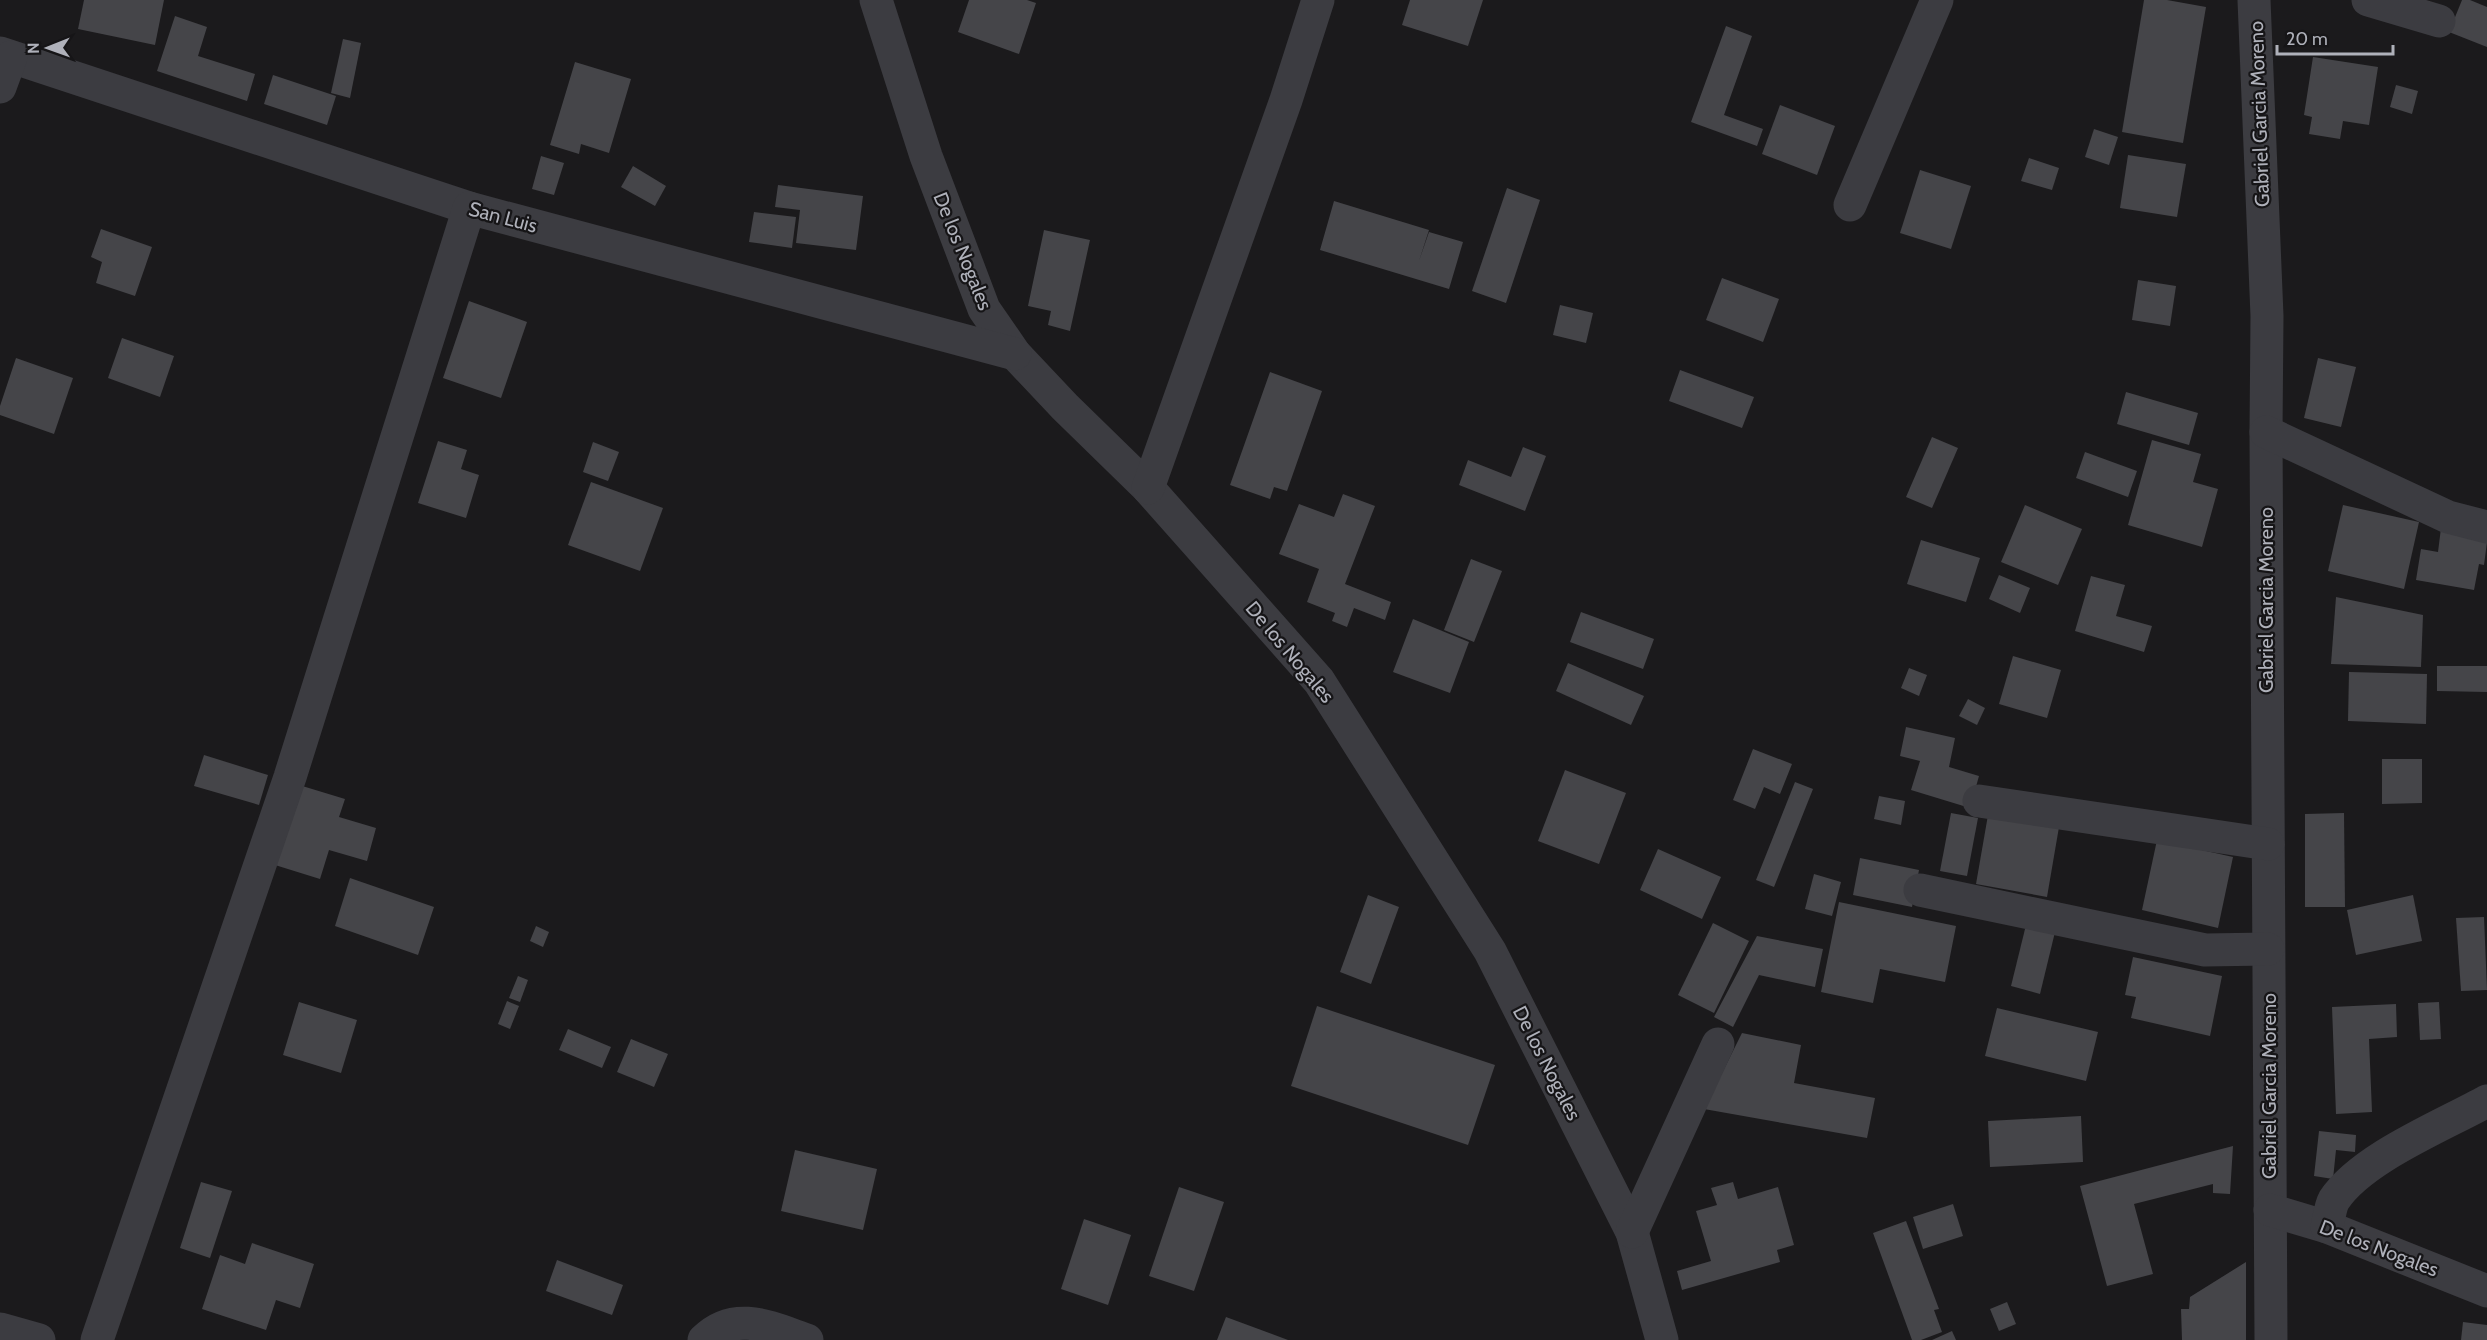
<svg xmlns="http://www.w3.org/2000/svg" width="2487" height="1340" viewBox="0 0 2487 1340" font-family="Cabin,sans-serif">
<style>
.building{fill:#454549}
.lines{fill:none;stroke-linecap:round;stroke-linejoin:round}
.minor{stroke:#3c3c41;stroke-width:33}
.labels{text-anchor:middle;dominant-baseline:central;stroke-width:4.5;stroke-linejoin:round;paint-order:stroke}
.street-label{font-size:20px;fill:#afb1ba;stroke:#161517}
</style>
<rect width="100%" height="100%" fill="#1b1a1c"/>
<!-- building -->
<g class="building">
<path d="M 84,0 L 164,0 L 155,45 L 78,29 Z"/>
<path d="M 969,0 L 1027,0 L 1036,3 L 1019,54 L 958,32 Z"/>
<path d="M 1410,0 L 1483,0 L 1468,46 L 1402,25 Z"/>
<path d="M 2144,0 L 2167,0 L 2206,7 L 2183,143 L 2122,132 Z"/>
<path d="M 2462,0 L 2470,0 L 2487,7 L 2487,47 L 2449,32 Z"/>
<path d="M 175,16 L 207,27 L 198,56 L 255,74 L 247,101 L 157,71 Z"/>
<path d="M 1726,26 L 1752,36 L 1724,115 L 1763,129 L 1757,146 L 1691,122 Z"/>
<path d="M 343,39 L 361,43 L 350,98 L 331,93 Z"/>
<path d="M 2313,57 L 2378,67 L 2369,125 L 2343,121 L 2340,139 L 2309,134 L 2312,117 L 2304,115 Z"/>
<path d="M 575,62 L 631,79 L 609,153 L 581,144 L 579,154 L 550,145 Z"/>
<path d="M 273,75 L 336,96 L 327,125 L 264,104 Z"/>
<path d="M 2396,85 L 2418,91 L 2412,114 L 2390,107 Z"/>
<path d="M 1780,105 L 1835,126 L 1817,175 L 1762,154 Z"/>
<path d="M 2094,129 L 2118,137 L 2109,165 L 2085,157 Z"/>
<path d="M 2128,155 L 2186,164 L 2177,217 L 2120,208 Z"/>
<path d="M 541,156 L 564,163 L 554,195 L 532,189 Z"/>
<path d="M 2029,158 L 2059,168 L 2052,190 L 2021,181 Z"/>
<path d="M 633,166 L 666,186 L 655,206 L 621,187 Z"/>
<path d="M 1920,170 L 1971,186 L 1951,249 L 1900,233 Z"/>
<path d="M 778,185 L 863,196 L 856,250 L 796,243 L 800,210 L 775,207 Z"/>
<path d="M 1507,188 L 1540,200 L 1506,303 L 1472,291 Z"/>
<path d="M 1334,201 L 1429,230 L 1419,261 L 1429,232 L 1463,242 L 1449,289 L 1320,250 Z"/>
<path d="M 754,212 L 796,217 L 792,248 L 749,242 Z"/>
<path d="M 101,229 L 152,247 L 135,296 L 96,283 L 102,262 L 91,257 Z"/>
<path d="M 1044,230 L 1090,240 L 1070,331 L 1048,325 L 1051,311 L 1028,306 Z"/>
<path d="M 1722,278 L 1779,299 L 1763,342 L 1706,320 Z"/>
<path d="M 2138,280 L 2176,286 L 2170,326 L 2132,320 Z"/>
<path d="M 469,301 L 527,322 L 501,398 L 443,378 Z"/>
<path d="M 1560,305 L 1593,313 L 1586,343 L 1553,335 Z"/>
<path d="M 122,338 L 174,356 L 160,397 L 108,378 Z"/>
<path d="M 16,358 L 73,378 L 54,434 L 0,415 L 0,406 Z"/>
<path d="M 2318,358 L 2356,367 L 2341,427 L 2304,418 Z"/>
<path d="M 1680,370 L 1754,397 L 1742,428 L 1669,401 Z"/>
<path d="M 1270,372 L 1322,391 L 1287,491 L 1274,487 L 1270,499 L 1230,485 Z"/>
<path d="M 2126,392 L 2198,413 L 2189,445 L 2117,424 Z"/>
<path d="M 1932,437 L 1958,448 L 1932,508 L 1906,497 Z"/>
<path d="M 2152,440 L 2201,454 L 2193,482 L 2218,489 L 2202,547 L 2128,525 Z"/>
<path d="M 438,441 L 467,450 L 461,469 L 479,475 L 466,518 L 418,503 Z"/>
<path d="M 593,442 L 619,452 L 608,481 L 583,472 Z"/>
<path d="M 1523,447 L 1546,456 L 1525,511 L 1459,485 L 1468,460 L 1511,477 Z"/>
<path d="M 2085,452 L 2137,471 L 2128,497 L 2076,478 Z"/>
<path d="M 591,482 L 663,508 L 640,571 L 568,545 Z"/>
<path d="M 1343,494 L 1375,506 L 1345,584 L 1391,602 L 1385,620 L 1354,608 L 1347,627 L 1332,621 L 1335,613 L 1307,602 L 1319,569 L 1279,554 L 1299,504 L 1334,517 Z"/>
<path d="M 2025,505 L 2082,529 L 2058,585 L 2001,562 Z"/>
<path d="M 2343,505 L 2419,522 L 2404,589 L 2328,571 Z"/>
<path d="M 2441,528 L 2487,542 L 2484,565 L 2479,564 L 2474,590 L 2416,580 L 2421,549 L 2438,552 Z"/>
<path d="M 1921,540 L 1980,558 L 1966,602 L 1907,584 Z"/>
<path d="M 1471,559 L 1502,571 L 1474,642 L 1444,630 Z"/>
<path d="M 1999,575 L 2030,588 L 2020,613 L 1989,599 Z"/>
<path d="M 2091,576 L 2125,585 L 2116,616 L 2152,626 L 2144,652 L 2075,631 Z"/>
<path d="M 2336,597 L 2423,615 L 2421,667 L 2331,664 Z"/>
<path d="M 1581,612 L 1654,639 L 1643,669 L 1570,642 Z"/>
<path d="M 1413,619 L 1469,642 L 1450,693 L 1393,672 Z"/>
<path d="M 2013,656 L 2061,670 L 2047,718 L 1999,704 Z"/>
<path d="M 1568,663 L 1644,696 L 1631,725 L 1556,691 Z"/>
<path d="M 2437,666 L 2487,666 L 2487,692 L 2437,691 Z"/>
<path d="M 1909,668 L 1927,675 L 1919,696 L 1901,688 Z"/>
<path d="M 2349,672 L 2427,674 L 2426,724 L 2348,721 Z"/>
<path d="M 1968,699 L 1985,708 L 1977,725 L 1959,716 Z"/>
<path d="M 1906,727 L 1955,738 L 1949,767 L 1979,776 L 1970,808 L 1911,790 L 1920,761 L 1900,756 Z"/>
<path d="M 1753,749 L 1792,764 L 1780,794 L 1764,787 L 1755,809 L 1733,800 Z"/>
<path d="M 204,755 L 268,775 L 259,805 L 194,786 Z"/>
<path d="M 2382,759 L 2422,759 L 2422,803 L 2382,804 Z"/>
<path d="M 1565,770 L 1626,793 L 1599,864 L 1538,841 Z"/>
<path d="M 1795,782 L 1813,789 L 1774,887 L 1756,880 Z"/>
<path d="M 299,785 L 345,799 L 339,817 L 376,828 L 367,861 L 329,850 L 320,879 L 275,865 Z"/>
<path d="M 1879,796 L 1905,801 L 1901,825 L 1874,819 Z"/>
<path d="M 1951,813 L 1978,818 L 1967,876 L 1940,871 Z"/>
<path d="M 2344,813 L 2345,907 L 2305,907 L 2305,814 Z"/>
<path d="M 1988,815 L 2059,827 L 2047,897 L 1976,884 Z"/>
<path d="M 2157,840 L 2233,857 L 2218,928 L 2142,910 Z"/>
<path d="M 1658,849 L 1721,877 L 1702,919 L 1640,890 Z"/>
<path d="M 1860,858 L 1919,870 L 1912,907 L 1853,895 Z"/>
<path d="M 1814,874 L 1841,882 L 1832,916 L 1805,909 Z"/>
<path d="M 350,878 L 434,907 L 418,955 L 335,926 Z"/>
<path d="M 1368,895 L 1399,907 L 1371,984 L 1340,972 Z"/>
<path d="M 2413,895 L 2422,941 L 2356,955 L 2347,910 Z"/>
<path d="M 1839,902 L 1956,926 L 1945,982 L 1880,969 L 1873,1003 L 1821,992 Z"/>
<path d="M 2484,917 L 2487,990 L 2461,991 L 2456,918 Z"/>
<path d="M 1713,923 L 1749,941 L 1714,1013 L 1678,995 Z"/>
<path d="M 2026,925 L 2055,932 L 2040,994 L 2011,986 Z"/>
<path d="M 536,926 L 549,932 L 543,947 L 530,941 Z"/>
<path d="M 1757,936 L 1823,949 L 1815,987 L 1759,975 L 1733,1027 L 1714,1017 Z"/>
<path d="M 2133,957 L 2222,976 L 2210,1036 L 2131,1018 L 2136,997 L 2125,995 Z"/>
<path d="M 518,976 L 528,980 L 520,1002 L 509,998 Z"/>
<path d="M 507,1001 L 519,1006 L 510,1029 L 498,1024 Z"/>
<path d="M 299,1002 L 357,1020 L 341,1073 L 283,1055 Z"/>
<path d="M 2439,1002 L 2441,1039 L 2420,1040 L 2418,1003 Z"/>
<path d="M 2396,1004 L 2397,1037 L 2369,1039 L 2372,1112 L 2336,1114 L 2332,1007 Z"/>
<path d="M 1317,1006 L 1495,1065 L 1468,1145 L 1291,1086 Z"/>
<path d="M 1997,1008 L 2098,1032 L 2086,1081 L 1985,1056 Z"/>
<path d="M 568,1029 L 611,1047 L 602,1068 L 559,1050 Z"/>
<path d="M 1742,1033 L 1801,1045 L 1794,1083 L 1875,1098 L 1867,1138 L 1704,1109 Z"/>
<path d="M 631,1039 L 668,1054 L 654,1087 L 617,1072 Z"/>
<path d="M 2081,1116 L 2083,1162 L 1990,1167 L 1988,1121 Z"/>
<path d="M 2319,1131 L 2356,1135 L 2355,1152 L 2336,1150 L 2333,1179 L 2314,1176 Z"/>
<path d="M 2233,1146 L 2230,1194 L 2213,1193 L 2213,1184 L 2134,1204 L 2153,1274 L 2107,1286 L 2080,1186 Z"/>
<path d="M 795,1150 L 877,1169 L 863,1230 L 781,1211 Z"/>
<path d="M 201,1182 L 232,1191 L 210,1258 L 180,1248 Z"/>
<path d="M 1733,1182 L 1738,1199 L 1778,1187 L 1794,1245 L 1777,1250 L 1780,1262 L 1682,1290 L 1677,1271 L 1711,1261 L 1696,1211 L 1717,1205 L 1711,1188 Z"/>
<path d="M 1179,1187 L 1224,1202 L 1194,1291 L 1149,1276 Z"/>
<path d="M 1953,1204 L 1963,1236 L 1923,1249 L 1913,1217 Z"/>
<path d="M 1084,1219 L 1131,1235 L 1108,1305 L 1061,1289 Z"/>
<path d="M 1906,1221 L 1939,1309 L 1934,1310 L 1942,1332 L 1921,1340 L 1912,1340 L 1873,1233 Z"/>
<path d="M 252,1243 L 314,1264 L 300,1308 L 276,1300 L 266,1330 L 202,1309 L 220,1255 L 245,1264 Z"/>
<path d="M 557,1260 L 623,1285 L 612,1315 L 546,1291 Z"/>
<path d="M 2246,1262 L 2246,1340 L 2182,1340 L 2181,1309 L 2189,1309 L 2190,1297 Z"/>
<path d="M 2007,1302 L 2016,1324 L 1999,1331 L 1990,1309 Z"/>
<path d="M 1226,1317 L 1288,1340 L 1217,1340 Z"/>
<path d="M 2463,1322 L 2487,1325 L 2487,1340 L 2461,1340 Z"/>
<path d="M 1952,1331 L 1956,1340 L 1932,1340 Z"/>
</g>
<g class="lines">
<!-- minor -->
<g class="minor">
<path d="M 876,0 L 926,156 L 984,309 L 1015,354 L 1065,407 L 1148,488 L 1319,681 L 1490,951 L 1632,1232 L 1662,1340"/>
<path d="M 2254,0 L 2267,316 L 2266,432 L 2271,1340"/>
<path d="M 2368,0 L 2439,21"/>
<path d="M 0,53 L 469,208 L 1015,354"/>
<path d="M 0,87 L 11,57"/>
<path d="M 1850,205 L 1937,0"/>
<path d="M 2266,432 L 2448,517 L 2487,527"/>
<path d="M 1148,488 L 1286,100 L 1318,0"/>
<path d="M 1979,801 L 2268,844"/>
<path d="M 1920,890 L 2205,950 L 2268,949"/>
<path d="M 2270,1210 L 2327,1227 L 2487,1291"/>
<path d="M 2327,1227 C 2329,1219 2330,1207 2334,1200 C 2362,1158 2442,1126 2487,1101"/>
<path d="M 1632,1232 L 1718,1044"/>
<path d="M 0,1329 L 39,1340"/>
<path d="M 97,1340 L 290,777 L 469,208"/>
<path d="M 704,1340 C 735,1309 772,1328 807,1340"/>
</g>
</g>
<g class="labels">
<!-- street labels -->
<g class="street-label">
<text transform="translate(2259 114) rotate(-92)">Gabriel Garcia Moreno</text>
<text transform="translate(503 217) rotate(15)">San Luis</text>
<text transform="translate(963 251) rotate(68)">De los Nogales</text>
<text transform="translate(2266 600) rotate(-90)">Gabriel Garcia Moreno</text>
<text transform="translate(1290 652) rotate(50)">De los Nogales</text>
<text transform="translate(1547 1063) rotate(63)">De los Nogales</text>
<text transform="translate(2269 1086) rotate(-90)">Gabriel Garcia Moreno</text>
<text transform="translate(2379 1248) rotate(21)">De los Nogales</text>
</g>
</g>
<!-- north arrow -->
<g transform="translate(48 48) rotate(269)" stroke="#161517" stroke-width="4.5" paint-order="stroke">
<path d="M0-4.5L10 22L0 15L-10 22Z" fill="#afb1ba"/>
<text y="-9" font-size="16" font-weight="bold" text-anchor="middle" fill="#afb1ba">N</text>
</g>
<!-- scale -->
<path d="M2277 45v9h116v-9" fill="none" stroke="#afb1ba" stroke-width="3"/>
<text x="2286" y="45" font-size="18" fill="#afb1ba" stroke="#161517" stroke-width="4.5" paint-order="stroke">20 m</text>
</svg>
